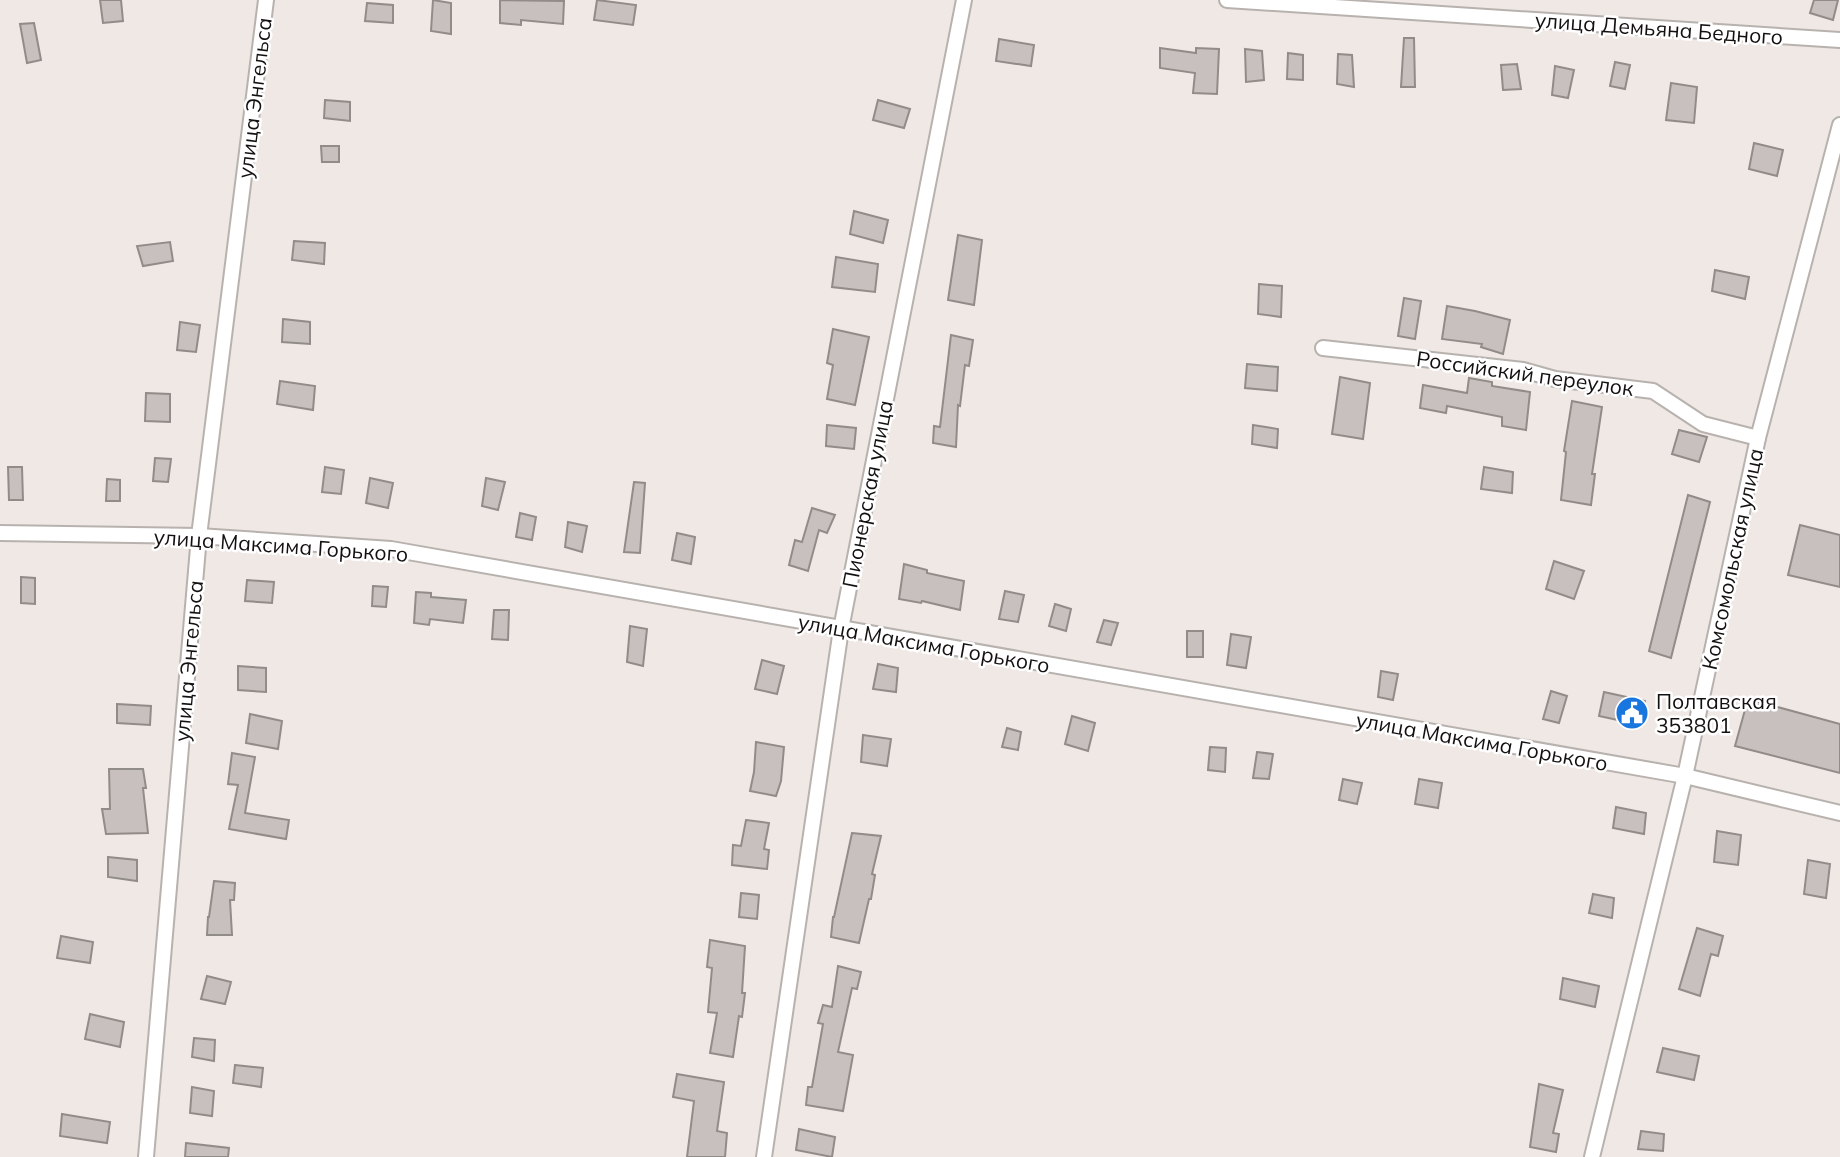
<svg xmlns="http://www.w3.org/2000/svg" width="1840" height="1157" viewBox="0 0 1840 1157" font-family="Mulish,sans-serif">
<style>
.building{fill:#c7c0be;stroke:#928c89;stroke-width:2}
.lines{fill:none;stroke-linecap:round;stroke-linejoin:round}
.minor-casing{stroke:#b8b2af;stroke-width:18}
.minor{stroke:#fff;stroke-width:14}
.labels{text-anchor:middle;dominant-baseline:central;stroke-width:5;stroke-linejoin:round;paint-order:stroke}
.street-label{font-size:21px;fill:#131110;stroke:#fff}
.poi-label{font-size:21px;fill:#131110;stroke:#fff;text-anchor:start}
</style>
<rect width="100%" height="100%" fill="#efe8e5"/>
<!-- building -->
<g class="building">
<path d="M 100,0 L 121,0 L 123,21 L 103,23 Z"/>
<path d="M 433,0 L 451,3 L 451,34 L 431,31 Z"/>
<path d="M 500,0 L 564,1 L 563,24 L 521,20 L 521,25 L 500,23 Z"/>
<path d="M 597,0 L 636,5 L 633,25 L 594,20 Z"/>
<path d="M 1814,0 L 1838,0 L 1833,20 L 1810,13 Z"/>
<path d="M 367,3 L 393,5 L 393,23 L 365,21 Z"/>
<path d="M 34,23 L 41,60 L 27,63 L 20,24 Z"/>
<path d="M 1404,38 L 1414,38 L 1415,87 L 1401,87 Z"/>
<path d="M 999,39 L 1034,45 L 1031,66 L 996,61 Z"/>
<path d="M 1160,48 L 1196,53 L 1196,48 L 1219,49 L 1217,94 L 1193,93 L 1195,73 L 1160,68 Z"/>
<path d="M 1245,49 L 1262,51 L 1264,80 L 1246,82 Z"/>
<path d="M 1288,53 L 1303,55 L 1303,80 L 1287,79 Z"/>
<path d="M 1338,54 L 1352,55 L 1354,87 L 1337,84 Z"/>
<path d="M 1615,62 L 1630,65 L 1625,89 L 1610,86 Z"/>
<path d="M 1517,64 L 1521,89 L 1503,90 L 1501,65 Z"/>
<path d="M 1555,66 L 1574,70 L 1568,98 L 1552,95 Z"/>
<path d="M 1671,83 L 1697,87 L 1694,123 L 1666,120 Z"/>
<path d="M 325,100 L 350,102 L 350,121 L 324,118 Z"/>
<path d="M 878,100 L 910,109 L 904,128 L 873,120 Z"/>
<path d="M 1754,143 L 1783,150 L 1777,176 L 1749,169 Z"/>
<path d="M 321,146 L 339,146 L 339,162 L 322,162 Z"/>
<path d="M 854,211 L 888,220 L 883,243 L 850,234 Z"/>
<path d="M 958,235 L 982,240 L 974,305 L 948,300 Z"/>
<path d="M 294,241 L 325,243 L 324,264 L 292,260 Z"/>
<path d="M 170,242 L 173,261 L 143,266 L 137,246 Z"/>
<path d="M 836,257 L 878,264 L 875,292 L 832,287 Z"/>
<path d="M 1715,270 L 1749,277 L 1745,299 L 1712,291 Z"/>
<path d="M 1259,284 L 1282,286 L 1281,317 L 1258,314 Z"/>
<path d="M 1404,298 L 1421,301 L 1415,339 L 1398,336 Z"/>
<path d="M 1447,306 L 1475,311 L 1510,320 L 1503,354 L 1481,347 L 1482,344 L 1442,339 Z"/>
<path d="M 283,319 L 310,322 L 310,344 L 282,342 Z"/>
<path d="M 180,322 L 200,325 L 196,352 L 177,350 Z"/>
<path d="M 833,329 L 869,337 L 855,405 L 827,399 L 833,365 L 827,363 Z"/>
<path d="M 951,335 L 973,340 L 969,366 L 965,365 L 960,406 L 958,405 L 956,447 L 933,443 L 934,426 L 940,427 Z"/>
<path d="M 1247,364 L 1278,367 L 1277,391 L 1245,388 Z"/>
<path d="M 1340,377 L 1370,383 L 1363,439 L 1332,434 Z"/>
<path d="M 1469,378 L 1492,382 L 1492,386 L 1530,392 L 1526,430 L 1502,426 L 1502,417 L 1447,406 L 1446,413 L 1420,408 L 1423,385 L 1467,393 Z"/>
<path d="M 280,381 L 315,386 L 313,410 L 277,404 Z"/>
<path d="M 146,393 L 170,394 L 170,422 L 145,421 Z"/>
<path d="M 1572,401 L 1602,407 L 1592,474 L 1595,474 L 1591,505 L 1561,500 L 1566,452 L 1564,451 Z"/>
<path d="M 827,425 L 856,428 L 854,449 L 826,446 Z"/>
<path d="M 1253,425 L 1278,429 L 1277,448 L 1252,444 Z"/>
<path d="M 1679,430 L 1707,437 L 1699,462 L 1672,454 Z"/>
<path d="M 155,458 L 171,459 L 168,482 L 153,481 Z"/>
<path d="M 8,467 L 22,467 L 23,500 L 9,500 Z"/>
<path d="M 325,467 L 344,470 L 341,494 L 322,492 Z"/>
<path d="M 1484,467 L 1513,472 L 1512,493 L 1481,489 Z"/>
<path d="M 370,478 L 393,483 L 388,508 L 366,503 Z"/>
<path d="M 486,478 L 505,482 L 498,510 L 482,506 Z"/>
<path d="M 107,479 L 120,480 L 120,501 L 106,501 Z"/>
<path d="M 634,482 L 645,483 L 640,553 L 624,552 Z"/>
<path d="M 1688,495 L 1710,502 L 1671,658 L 1649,651 Z"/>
<path d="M 812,508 L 835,515 L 827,533 L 819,530 L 808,571 L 789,565 L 795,540 L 802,542 Z"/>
<path d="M 520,513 L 536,517 L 532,540 L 516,537 Z"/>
<path d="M 568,522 L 587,526 L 582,552 L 565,547 Z"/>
<path d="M 1800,525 L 1840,535 L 1840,587 L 1788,575 Z"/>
<path d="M 677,533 L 695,537 L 691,564 L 672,560 Z"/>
<path d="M 1554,561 L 1584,571 L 1574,599 L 1546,589 Z"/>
<path d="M 904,564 L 927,570 L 927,573 L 964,581 L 960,610 L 922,601 L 921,603 L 899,599 Z"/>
<path d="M 21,577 L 35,578 L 35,604 L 21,603 Z"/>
<path d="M 247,580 L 274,582 L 272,603 L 245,601 Z"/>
<path d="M 373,586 L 388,587 L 386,607 L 372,606 Z"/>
<path d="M 1005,591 L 1024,595 L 1018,622 L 999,619 Z"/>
<path d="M 416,592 L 431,593 L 431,597 L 466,600 L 463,623 L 430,619 L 429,625 L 414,623 Z"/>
<path d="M 1055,604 L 1071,609 L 1066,631 L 1049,626 Z"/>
<path d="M 494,610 L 509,610 L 508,640 L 492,639 Z"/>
<path d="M 1104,620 L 1118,623 L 1111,645 L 1097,642 Z"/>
<path d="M 630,626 L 647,629 L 643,666 L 627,662 Z"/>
<rect x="1187" y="631" width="16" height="26"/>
<path d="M 1231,634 L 1251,637 L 1246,668 L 1227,665 Z"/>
<path d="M 762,660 L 784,666 L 777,694 L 755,689 Z"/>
<path d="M 878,664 L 898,668 L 896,692 L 873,689 Z"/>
<path d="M 238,666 L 266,668 L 266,692 L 238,690 Z"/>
<path d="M 1381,671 L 1398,674 L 1393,700 L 1378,697 Z"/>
<path d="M 1551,691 L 1567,696 L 1559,723 L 1543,719 Z"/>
<path d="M 1604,692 L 1645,701 L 1641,725 L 1599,716 Z"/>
<path d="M 1748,699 L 1840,724 L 1840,773 L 1735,746 Z"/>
<path d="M 117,704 L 151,706 L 150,725 L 117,723 Z"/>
<path d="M 250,714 L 282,721 L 278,749 L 246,743 Z"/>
<path d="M 1072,716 L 1095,723 L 1088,751 L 1065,744 Z"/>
<path d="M 1007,728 L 1021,732 L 1018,750 L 1002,747 Z"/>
<path d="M 863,735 L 891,739 L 887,766 L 861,762 Z"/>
<path d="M 756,742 L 784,747 L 781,781 L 776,796 L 750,791 L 754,772 Z"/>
<path d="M 1210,747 L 1226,748 L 1225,772 L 1208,770 Z"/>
<path d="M 1257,752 L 1273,754 L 1269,779 L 1253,778 Z"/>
<path d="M 232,753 L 255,757 L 245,813 L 289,820 L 286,839 L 229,829 L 238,785 L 228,784 Z"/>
<path d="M 109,769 L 143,769 L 146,788 L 143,788 L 148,833 L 106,834 L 102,809 L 110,809 Z"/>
<path d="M 1343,779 L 1362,783 L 1357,804 L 1339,800 Z"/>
<path d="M 1419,779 L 1442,783 L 1438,808 L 1415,804 Z"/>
<path d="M 1616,807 L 1646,813 L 1644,834 L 1613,828 Z"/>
<path d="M 746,820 L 769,823 L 764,849 L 769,850 L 767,869 L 732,865 L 733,845 L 741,846 Z"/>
<path d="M 1717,831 L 1741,835 L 1738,865 L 1714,862 Z"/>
<path d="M 852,833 L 881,836 L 872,874 L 875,875 L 871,899 L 869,899 L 859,943 L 831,937 L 833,917 L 834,917 Z"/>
<path d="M 108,857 L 137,860 L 137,881 L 108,877 Z"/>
<path d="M 1808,860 L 1830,864 L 1826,898 L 1804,894 Z"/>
<path d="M 214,881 L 235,883 L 234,900 L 230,900 L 232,935 L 207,935 L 208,917 L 209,917 Z"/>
<path d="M 741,893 L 759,895 L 757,919 L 739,917 Z"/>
<path d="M 1593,894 L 1614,898 L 1612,918 L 1589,913 Z"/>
<path d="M 1697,928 L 1723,936 L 1718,956 L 1711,954 L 1700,996 L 1679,989 Z"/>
<path d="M 61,936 L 93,942 L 90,963 L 57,958 Z"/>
<path d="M 710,940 L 745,946 L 742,993 L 745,993 L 742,1017 L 739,1016 L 733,1057 L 710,1053 L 717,1013 L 708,1012 L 712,968 L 707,967 Z"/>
<path d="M 838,966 L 861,972 L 857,989 L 852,988 L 838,1052 L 853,1055 L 843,1111 L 806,1105 L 808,1087 L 812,1087 L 823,1024 L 818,1023 L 823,1005 L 832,1007 Z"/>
<path d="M 207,976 L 231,982 L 225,1004 L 201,999 Z"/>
<path d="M 1563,978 L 1599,986 L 1595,1007 L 1560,999 Z"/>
<path d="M 90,1014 L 124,1022 L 120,1047 L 85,1039 Z"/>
<path d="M 194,1038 L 215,1040 L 214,1061 L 192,1057 Z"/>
<path d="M 1663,1048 L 1699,1056 L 1694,1080 L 1657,1072 Z"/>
<path d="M 235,1065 L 263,1068 L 261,1087 L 233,1083 Z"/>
<path d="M 677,1074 L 724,1082 L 717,1131 L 727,1133 L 725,1157 L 687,1157 L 694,1101 L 673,1097 Z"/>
<path d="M 1539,1084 L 1563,1090 L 1553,1133 L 1559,1134 L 1556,1152 L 1530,1147 Z"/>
<path d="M 192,1087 L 214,1091 L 212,1116 L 190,1113 Z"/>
<path d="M 62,1114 L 110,1122 L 107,1143 L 60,1136 Z"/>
<path d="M 799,1129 L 835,1137 L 832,1157 L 796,1150 Z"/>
<path d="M 1641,1131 L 1664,1134 L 1663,1151 L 1638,1149 Z"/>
<path d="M 186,1143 L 229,1148 L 228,1157 L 185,1157 Z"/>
</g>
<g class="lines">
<defs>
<g id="minor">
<path d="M 1227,0 L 1840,40"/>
<path d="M 1323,348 L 1523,370 L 1555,379 L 1653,391 L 1703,424 L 1758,438"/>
<path d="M 0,533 L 199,536 L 391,549 L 1685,776 L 1840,813"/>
<path d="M 146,1157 L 199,536 L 266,0"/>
<path d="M 764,1157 L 841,629 L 964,0"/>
<path d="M 1592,1157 L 1685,776 L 1758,438 L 1840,125"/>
</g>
</defs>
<!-- minor casing -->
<use href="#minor" class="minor-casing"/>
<!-- minor -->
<use href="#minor" class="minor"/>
</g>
<!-- icons -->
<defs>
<symbol id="civic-disc" viewBox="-11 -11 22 22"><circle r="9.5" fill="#1a76df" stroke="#fff"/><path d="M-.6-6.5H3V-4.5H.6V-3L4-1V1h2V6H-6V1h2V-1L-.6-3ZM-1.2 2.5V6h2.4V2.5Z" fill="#fff"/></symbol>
</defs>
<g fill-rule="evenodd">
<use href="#civic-disc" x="1613" y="694" width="38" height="38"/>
</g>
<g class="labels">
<!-- street labels -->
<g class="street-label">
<text transform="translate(1659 28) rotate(4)">улица Демьяна Бедного</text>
<text transform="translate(254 98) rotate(-83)">улица Энгельса</text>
<text transform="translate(1525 373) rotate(8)">Российский переулок</text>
<text transform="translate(867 494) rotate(-79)">Пионерская улица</text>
<text transform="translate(281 545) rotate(4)">улица Максима Горького</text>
<text transform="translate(1732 559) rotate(-78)">Комсомольская улица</text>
<text transform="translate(924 643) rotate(10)">улица Максима Горького</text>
<text transform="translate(188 661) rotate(-85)">улица Энгельса</text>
<text transform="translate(1482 741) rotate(10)">улица Максима Горького</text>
</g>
<!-- poi labels -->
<g class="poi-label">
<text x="1656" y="701">Полтавская<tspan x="1656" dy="24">353801</tspan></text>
</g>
</g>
</svg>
